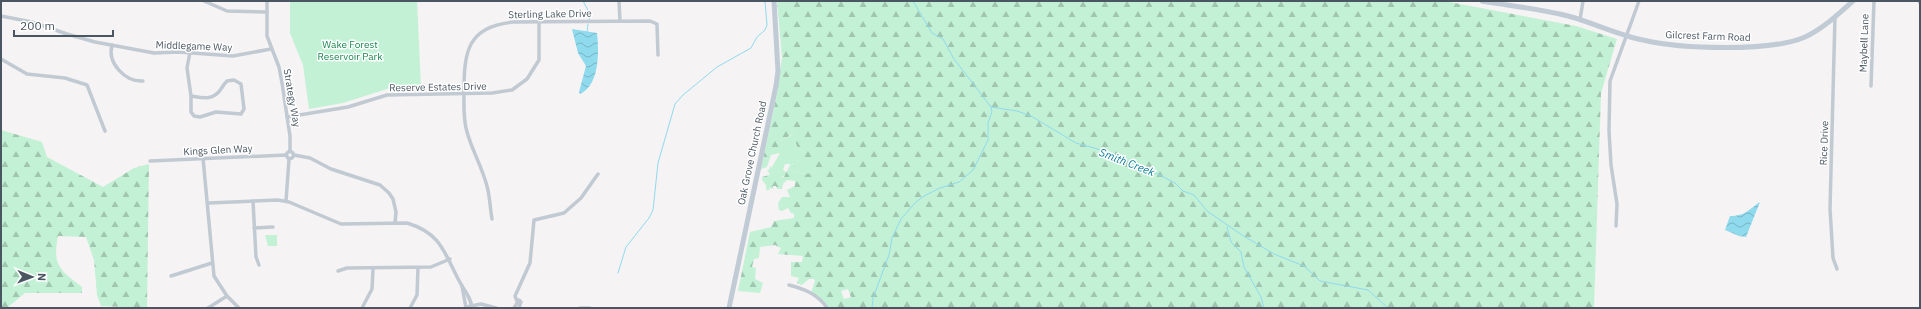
<svg xmlns="http://www.w3.org/2000/svg" width="1921" height="309" viewBox="0 0 1921 309" font-family="'IBM Plex Sans',sans-serif">
<style>
.green{fill:#c3f1d5}
.forest{fill:url(#forest-firs);fill-rule:evenodd}
.water{fill:url(#water-waves)}
.lines{fill:none;stroke-linecap:round;stroke-linejoin:round}
.stream{stroke:#90daee;stroke-width:1}
.street{stroke:#c1cad2;stroke-width:3.5}
.secondary{stroke:#c1cbd6;stroke-width:5}
.labels{text-anchor:middle;dominant-baseline:central;stroke-width:3;stroke-linejoin:round;paint-order:stroke}
.street-label{font-size:10px;fill:#4a5661;stroke:#fff}
.park-label{font-size:10px;fill:#17864f;stroke:#fff}
.water-label{font-size:11px;font-style:italic;fill:#0c7c9b;stroke:#fff}
</style>
<defs>
<pattern id="forest-firs" width="22" height="20" patternUnits="userSpaceOnUse"><rect width="22" height="20" fill="#c3f1d5"/><path d="M5 1l3.5 6h-7zM16 11l3.5 6h-7z" fill="#a0c6b0"/></pattern>
<pattern id="water-waves" width="16" height="10" patternUnits="userSpaceOnUse"><rect width="16" height="10" fill="#90daee"/><path d="M0 5q4-4 8 0t8 0" fill="none" stroke="#78b4c4"/></pattern>
</defs>
<rect width="100%" height="100%" fill="#f5f3f3"/>
<!-- green -->
<g class="green">
<path d="M 290,1 L 417,1 L 421,88 L 390,88 L 343,103 L 309,109 L 303,65 L 290,33 Z"/>
<path d="M 794,134 L 798,149 L 803,150 C 805,158 815,161 817,169 L 815,172 C 806,175 797,174 789,169 L 794,164 L 785,164 L 783,170 L 789,174 L 781,177 L 772,170 L 772,167 L 780,153 L 780,141 Z"/>
<path d="M 265,235 L 277,235 L 277,246 L 268,246 Z"/>
</g>
<!-- forest -->
<g class="forest">
<path d="M 777,1 L 1444,1 L 1576,26 L 1617,39 L 1601,93 L 1594,308 L 827,308 L 811,293 L 815,281 L 814,279 L 809,279 L 802,285 L 797,283 L 799,278 L 791,276 L 791,262 L 802,262 L 803,256 L 778,254 L 781,248 L 775,245 L 760,247 L 759,258 L 754,259 L 752,267 L 756,268 L 755,279 L 763,283 L 760,293 L 738,291 L 750,232 L 771,227 L 774,221 L 794,218 L 794,214 L 791,213 L 788,208 L 782,211 L 779,210 L 778,203 L 782,197 L 790,197 L 787,190 L 795,186 L 795,181 L 787,180 L 783,184 L 782,189 L 777,189 L 776,186 L 773,186 L 773,189 L 770,188 L 768,191 L 766,189 L 766,185 L 762,180 L 762,177 L 769,175 L 770,173 L 767,172 L 771,166 L 772,169 L 776,169 L 781,177 L 784,177 L 791,163 L 795,166 L 789,169 C 797,174 806,175 815,172 L 817,169 L 814,163 L 803,164 L 799,158 L 804,154 L 803,150 L 798,149 L 793,134 L 780,141 L 780,153 L 771,155 L 767,167 L 761,169 L 777,94 L 782,57 ZM 848,289 L 851,297 L 844,299 L 841,291 Z"/>
<path d="M 1,130 L 42,142 L 47,157 L 103,187 L 134,168 L 149,164 L 147,308 L 101,306 L 97,295 L 94,260 L 86,237 L 58,236 C 52,266 60,270 82,287 L 82,293 L 25,293 L 7,308 L 1,308 Z"/>
</g>
<!-- water -->
<g class="water">
<path d="M 572,29 L 597,33 C 599,51 600,85 580,94 L 579,92 L 586,66 L 578,53 Z"/>
<path d="M 1760,202 L 1746,237 L 1739,236 L 1725,230 L 1730,216 C 1746,216 1749,209 1760,202 Z"/>
</g>
<g class="lines">
<!-- stream -->
<g class="stream">
<path d="M 583,1 L 590,14 L 589,21"/>
<path d="M 913,1 L 932,33 L 943,39 L 954,59 L 991,107 L 1017,111 L 1031,116 L 1076,143 L 1101,150 L 1152,171 L 1175,183 L 1183,191 L 1194,195 L 1207,211 L 1242,235 L 1274,254 L 1304,266 L 1320,281 L 1368,290 L 1388,308"/>
<path d="M 587,32 L 588,24"/>
<path d="M 1227,227 L 1231,242 L 1241,252 L 1244,267 L 1261,297 L 1264,308"/>
<path d="M 618,273 L 626,247 L 649,218 L 653,210 L 658,163 L 675,104 L 683,95 L 717,67 L 751,48 L 757,37 L 765,30 L 767,25 L 765,1"/>
<path d="M 872,308 L 873,298 L 889,255 L 892,238 L 901,219 L 915,203 L 924,196 L 940,188 L 959,182 L 973,170 L 988,140 L 988,123 L 992,112 L 991,107"/>
</g>
<!-- street -->
<g class="street">
<path d="M 204,1 L 227,11 L 267,12"/>
<path d="M 267,1 L 267,36 L 279,67 L 282,83 L 290,136 L 290,151"/>
<path d="M 619,1 L 620,21"/>
<path d="M 1919,1 L 1920,3"/>
<path d="M 1,16 L 32,22 L 67,34 L 95,42 L 154,53 L 179,52 L 233,56 L 271,49"/>
<path d="M 1835,16 L 1830,209 L 1833,258 L 1837,269"/>
<path d="M 1580,20 L 1583,1"/>
<path d="M 112,45 C 107,63 125,82 143,81"/>
<path d="M 190,52 L 187,68 L 191,96"/>
<path d="M 1,59 L 27,74 L 65,78 L 87,85 L 105,131"/>
<path d="M 234,80 L 241,84 L 244,109 L 241,114 L 216,112 L 200,117 L 194,116 L 191,112 L 191,96 C 203,98 213,101 221,89 C 223,86 224,84 227,81 Z"/>
<path d="M 1871,86 L 1874,1"/>
<path d="M 287,117 L 348,107 L 387,95 L 492,93 L 512,90 L 527,79 L 539,60 L 539,22"/>
<circle cx="290" cy="155" r="3.5"/>
<path d="M 294,155 L 310,158 L 331,169 L 380,185 L 389,193 L 393,199 L 396,212 L 395,223"/>
<path d="M 203,158 L 214,276 L 227,296 L 239,308"/>
<path d="M 150,161 L 286,155"/>
<path d="M 253,201 L 256,257 L 259,265"/>
<path d="M 286,201 L 289,159"/>
<path d="M 209,203 L 278,200 L 289,202 L 341,224 L 407,223 C 444,234 445,257 462,286 C 467,294 471,299 472,308"/>
<path d="M 492,219 C 490,208 490,197 487,186 C 482,167 472,150 467,132 C 463,119 464,105 464,92 C 464,52 467,26 514,22 L 650,21 L 657,24 L 658,55"/>
<path d="M 1616,226 L 1617,204 L 1611,165 L 1609,131 L 1610,81 L 1639,1"/>
<path d="M 254,228 L 273,227"/>
<path d="M 338,271 L 347,268 L 431,267 L 450,259"/>
<path d="M 171,276 L 212,263"/>
<path d="M 789,285 C 804,289 818,294 827,308"/>
<path d="M 462,286 L 466,308"/>
<path d="M 517,301 L 515,296 L 530,263 L 534,220 L 564,213 L 581,198 L 598,174"/>
<path d="M 466,307 L 481,304 L 496,308"/>
<path d="M 208,308 L 227,296"/>
<path d="M 362,308 L 372,289 L 373,269"/>
<path d="M 410,308 L 417,295 L 418,268"/>
<path d="M 514,308 L 519,300 L 521,302 L 519,308"/>
<path d="M 580,308 L 590,308"/>
</g>
<!-- secondary -->
<g class="secondary">
<path d="M 1482,1 C 1511,6 1540,9 1568,16 C 1594,23 1618,35 1643,40 C 1680,49 1771,52 1805,37 C 1823,29 1838,14 1853,1"/>
<path d="M 729,308 L 776,86 L 778,71 L 774,1"/>
</g>
</g>
<g class="labels">
<!-- street labels -->
<g class="street-label">
<text transform="translate(550 14) rotate(-1)">Sterling Lake Drive</text>
<text transform="translate(1708 36) rotate(2)">Gilcrest Farm Road</text>
<text transform="translate(1864 43) rotate(-88)">Maybell Lane</text>
<text transform="translate(194 46) rotate(2)">Middlegame Way</text>
<text transform="translate(438 87) rotate(-1)">Reserve Estates Drive</text>
<text transform="translate(292 98) rotate(80)">Strategy Way</text>
<text transform="translate(1824 143) rotate(-88)">Rice Drive</text>
<text transform="translate(218 150) rotate(-3)">Kings Glen Way</text>
<text transform="translate(752 153) rotate(-78)">Oak Grove Church Road</text>
</g>
<!-- park labels -->
<g class="park-label">
<text x="350" y="44">Wake Forest<tspan x="350" dy="12">Reservoir Park</tspan></text>
</g>
<!-- water labels -->
<g class="water-label">
<text transform="translate(1127 162) rotate(21)">Smith Creek</text>
</g>
</g>
<!-- border -->
<rect width="1921" height="309" fill="none" stroke="#4a5661" stroke-width="4"/>
<!-- north arrow -->
<g transform="translate(32 277) rotate(91)" stroke="#ffffff" stroke-width="3" paint-order="stroke">
<path d="M0-3L7 15L0 10L-7 15Z" fill="#4a5661"/>
<text y="-6" font-size="11" font-weight="bold" text-anchor="middle" fill="#4a5661">N</text>
</g>
<!-- scale -->
<path d="M14 30v6h99v-6" fill="none" stroke="#4a5661" stroke-width="2"/>
<text x="20" y="30" font-size="12" fill="#4a5661" stroke="#ffffff" stroke-width="3" paint-order="stroke">200 m</text>
</svg>
